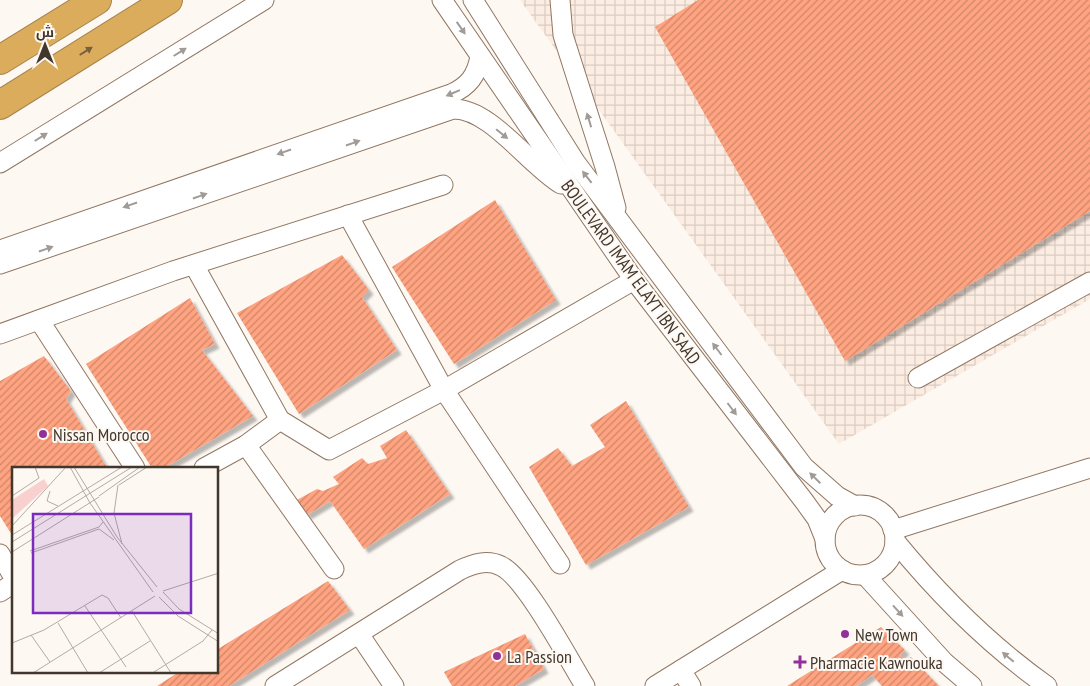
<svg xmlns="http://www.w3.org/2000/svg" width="1090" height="686" viewBox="0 0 1090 686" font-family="'PT Sans Narrow',Cairo,sans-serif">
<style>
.industrial{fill:url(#industrial-grid)}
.building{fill:url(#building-hatch);filter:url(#shadow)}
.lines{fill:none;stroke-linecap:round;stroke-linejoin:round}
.minor-casing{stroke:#917762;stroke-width:21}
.highway-casing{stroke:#a5834c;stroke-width:30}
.minor{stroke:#fff;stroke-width:19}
.highway{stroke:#dbac5c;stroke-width:28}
.oneway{fill:#a09b96}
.oneway2{fill:#78603d}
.poi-dot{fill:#913097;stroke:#fef8f3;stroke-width:2}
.labels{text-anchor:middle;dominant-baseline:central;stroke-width:4;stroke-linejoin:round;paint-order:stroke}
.street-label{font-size:18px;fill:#42372d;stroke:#fef8f3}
.poi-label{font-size:18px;fill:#42372d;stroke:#fef8f3;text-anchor:start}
.inset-road{fill:none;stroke:#b3aba4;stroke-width:1}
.view{fill:#7b2cbf;fill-opacity:0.15;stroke:#7b2cbf;stroke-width:2.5}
.inset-edge{fill:none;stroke:#42372d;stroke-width:2.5}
</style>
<defs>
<pattern id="industrial-grid" width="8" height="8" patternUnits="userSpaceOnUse" patternTransform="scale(1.25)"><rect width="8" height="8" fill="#fcede2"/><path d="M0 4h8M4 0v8" fill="none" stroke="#d9ccc2"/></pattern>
<pattern id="building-hatch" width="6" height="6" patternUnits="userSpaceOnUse" patternTransform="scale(1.25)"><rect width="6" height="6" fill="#ffa380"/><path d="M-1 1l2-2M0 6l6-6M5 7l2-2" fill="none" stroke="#d08669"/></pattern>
<filter id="shadow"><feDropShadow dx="4.5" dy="4.5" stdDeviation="1" flood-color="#0004"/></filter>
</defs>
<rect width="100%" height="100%" fill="#fef8f3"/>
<!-- industrial -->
<path class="industrial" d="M 520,0 L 1090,0 L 1090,299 L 839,444 Z"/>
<!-- building -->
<g class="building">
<path d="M 698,0 L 1090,0 L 1090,211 L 845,361 L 655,27 Z"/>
<path d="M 495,200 L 556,300 L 454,364 L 392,267 Z"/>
<path d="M 342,255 L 369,290 L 362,297 L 397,350 L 299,414 L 237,313 Z"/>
<path d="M 190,298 L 215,344 L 202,350 L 253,416 L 164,468 L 152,468 L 86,364 Z"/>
<path d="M 44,356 L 71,391 L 66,399 L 107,468 L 14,468 L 14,538 L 0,516 L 0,381 Z"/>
<path d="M 626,401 L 689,507 L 586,565 L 529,467 L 558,448 L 572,466 L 605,447 L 590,425 Z"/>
<path d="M 406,430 L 450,494 L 364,549 L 330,501 L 307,515 L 295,501 L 317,489 L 323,491 L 339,484 L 333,477 L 362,458 L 368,464 L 387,458 L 380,446 Z"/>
<path d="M 328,581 L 350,610 L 229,686 L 157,686 L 179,672 L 218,672 L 218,649 Z"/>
<path d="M 881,627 L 905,650 L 900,655 L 905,661 L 911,657 L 939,686 L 882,686 L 872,675 L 856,686 L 787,686 Z"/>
<path d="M 525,634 L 544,669 L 515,686 L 452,686 L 444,672 Z"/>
</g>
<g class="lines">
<defs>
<g id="minor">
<path d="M 442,0 L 634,280 L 804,501 L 817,519 L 825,539"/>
<path d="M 473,0 L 576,163 L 804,467 L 837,496 L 855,506"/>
<path d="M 560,0 L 563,35 L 605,167 L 616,208"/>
<path d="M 0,163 L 264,0"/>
<path d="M 348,215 L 444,390 L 560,564"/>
<path d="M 0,250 L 451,94 C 469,86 477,75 480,56"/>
<path d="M 0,264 L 453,109 C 490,108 529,165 561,184"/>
<path d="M 194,265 L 280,420 L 329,450 L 444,390 L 634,280"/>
<path d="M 39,320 L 135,468"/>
<path d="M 0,334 L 173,271 L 443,185"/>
<path d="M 918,378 L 1090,282"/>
<path d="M 246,445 L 334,569"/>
<path d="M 204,468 L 246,445 L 280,420"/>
<circle cx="860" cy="540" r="35"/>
<path d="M 893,530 L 1090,468"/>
<path d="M 895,541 C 940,596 989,645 1047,686"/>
<path d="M 0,554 L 14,578"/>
<path d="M 865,575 L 944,662 L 972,686"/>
<path d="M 0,592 L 14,583"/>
<path d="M 359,634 L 394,686"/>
<path d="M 681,670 L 691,686"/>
<path d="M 275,686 L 460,570 C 473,564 487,559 501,566 C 525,577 569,660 585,686"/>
<path d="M 655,686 L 842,570"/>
</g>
<g id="highway">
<path d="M 0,60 L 97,0"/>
<path d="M 0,105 L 168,0"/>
</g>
</defs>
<!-- minor casing -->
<use href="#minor" class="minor-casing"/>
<!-- highway casing -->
<use href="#highway" class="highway-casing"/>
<!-- minor -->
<use href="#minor" class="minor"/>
<!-- highway -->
<use href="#highway" class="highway"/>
</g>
<!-- one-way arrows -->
<defs><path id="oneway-solid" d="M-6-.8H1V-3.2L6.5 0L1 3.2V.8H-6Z" transform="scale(1.25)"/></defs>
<g class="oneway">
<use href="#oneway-solid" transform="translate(461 28) rotate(55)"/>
<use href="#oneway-solid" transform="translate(180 52) rotate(-32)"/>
<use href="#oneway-solid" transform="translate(453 93) rotate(157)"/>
<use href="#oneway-solid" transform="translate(589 120) rotate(-107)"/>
<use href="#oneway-solid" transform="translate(502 134) rotate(39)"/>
<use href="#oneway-solid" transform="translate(41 137) rotate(-32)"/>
<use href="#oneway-solid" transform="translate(353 143) rotate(-19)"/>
<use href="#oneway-solid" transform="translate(284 152) rotate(161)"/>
<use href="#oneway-solid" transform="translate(587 177) rotate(-128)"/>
<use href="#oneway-solid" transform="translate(200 196) rotate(-19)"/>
<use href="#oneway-solid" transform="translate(130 205) rotate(161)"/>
<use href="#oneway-solid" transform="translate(46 249) rotate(-19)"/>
<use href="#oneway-solid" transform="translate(717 349) rotate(-127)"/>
<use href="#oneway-solid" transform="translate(732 409) rotate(53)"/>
<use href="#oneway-solid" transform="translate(815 478) rotate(-136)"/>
<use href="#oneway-solid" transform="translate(898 611) rotate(48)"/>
<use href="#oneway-solid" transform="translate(1008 657) rotate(-140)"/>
</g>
<use class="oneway2" href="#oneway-solid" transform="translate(86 51) rotate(-32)"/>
<!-- markers -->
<g class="poi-dot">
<circle cx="43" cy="434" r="5"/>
<circle cx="845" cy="634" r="5"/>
<circle cx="497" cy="656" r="5"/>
<path d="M797.5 654.5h5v5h5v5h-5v5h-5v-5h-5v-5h5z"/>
</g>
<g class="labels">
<!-- street labels -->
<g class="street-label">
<text transform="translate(631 272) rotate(54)">BOULEVARD IMAM ELAYT IBN SAAD</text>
</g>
<!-- poi labels -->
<g class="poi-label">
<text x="53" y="434">Nissan Morocco</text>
<text x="855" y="634">New Town</text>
<text x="507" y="656">La Passion</text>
<text x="810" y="662">Pharmacie Kawnouka</text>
</g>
</g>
<!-- overview -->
<g transform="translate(12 467)">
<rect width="206" height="206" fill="#fef8f3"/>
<path d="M 32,12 L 36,19 L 0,52 L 0,33 Z" fill="#f8d1cf"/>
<path class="inset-road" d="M 58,0 L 78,36 L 141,125M 62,0 L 105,70 L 145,120M 106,18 L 102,46 L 110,77M 107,18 L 135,0M 38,24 L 35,34 L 46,39M 0,29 L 27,11 L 23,0M 87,29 L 128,0M 0,59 L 54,0M 0,68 L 110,0M 0,75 L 120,0M 18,84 L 87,60 L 91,55M 0,85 L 87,30M 19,86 L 87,62 L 102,73M 151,124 L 207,106M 151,125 L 167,142 L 207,167M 147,130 L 166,149 L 207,175M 73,139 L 114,200M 120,144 L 159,206M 46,156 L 76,206M 19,168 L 38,195M 0,176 L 32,163 L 90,128 L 96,131 L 109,151M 142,205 L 191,174 L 200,163M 21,206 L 143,129M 87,206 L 138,174"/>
<path class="view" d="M 21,47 L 179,47 L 179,146 L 21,146 Z"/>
<rect width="206" height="206" class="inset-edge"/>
</g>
<!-- north arrow -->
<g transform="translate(45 45)" stroke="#fef8f3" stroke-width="4" paint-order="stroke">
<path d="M0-4L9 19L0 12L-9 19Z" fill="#42372d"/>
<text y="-8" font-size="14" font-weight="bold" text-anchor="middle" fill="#42372d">ش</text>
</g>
</svg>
